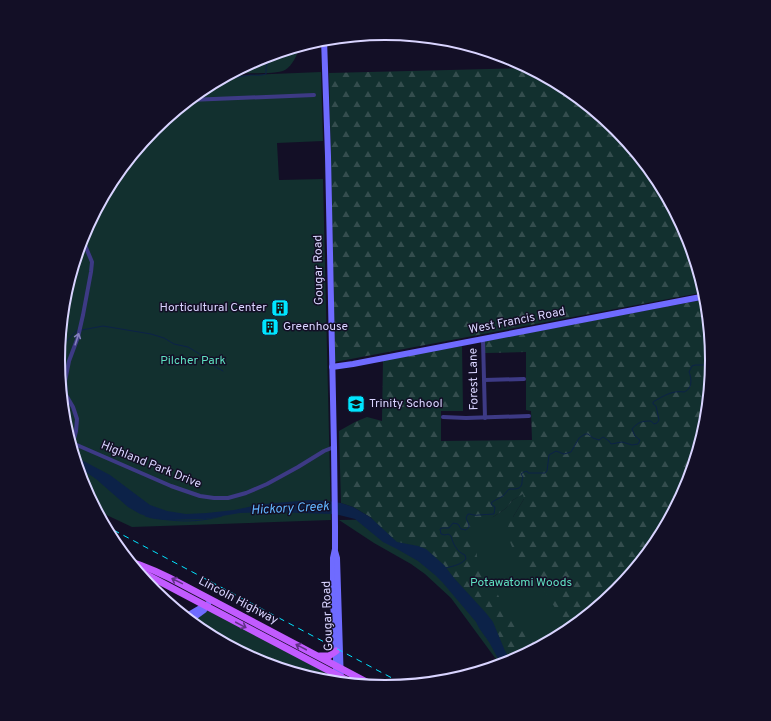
<svg xmlns="http://www.w3.org/2000/svg" width="771" height="721" viewBox="0 0 771 721" font-family="Overpass,sans-serif">
<style>
.green{fill:#12302f}
.forest{fill:url(#forest-firs)}
.water{fill:#0c2248}
.lines{fill:none;stroke-linecap:round;stroke-linejoin:round}
.stream{stroke:#0c2248;stroke-width:1}
.street{stroke:#3d3a85;stroke-width:4}
.secondary{stroke:#6f6bff;stroke-width:6}
.primary{stroke:#c25bff;stroke-width:7}
.rail{stroke:#00e5ff;stroke-width:1;stroke-dasharray:6 5;stroke-linecap:butt}
.oneway{stroke:#837fbc}
.oneway2{stroke:#623188}
.labels{text-anchor:middle;dominant-baseline:central;stroke-width:3;stroke-linejoin:round;paint-order:stroke}
.street-label{font-size:12px;fill:#d9d4ff;stroke:#130f26}
.poi-label{font-size:12px;fill:#d9d4ff;stroke:#130f26;text-anchor:start}
.park-label{font-size:12px;fill:#5fe0c0;stroke:#130f26}
.water-label{font-size:13px;font-style:italic;fill:#62b6ff;stroke:#130f26}
.rim{fill:none;stroke:#d9d4ff;stroke-width:2}
</style>
<defs>
<pattern id="forest-firs" width="22" height="20" patternUnits="userSpaceOnUse"><rect width="22" height="20" fill="#12302f"/><path d="M5 1l3.5 6h-7zM16 11l3.5 6h-7z" fill="#344d4e"/></pattern>
</defs>
<rect width="100%" height="100%" fill="#130f26"/>
<!-- green -->
<g class="green">
<path d="M 300,46 C 297,55 293,65 285,70 C 276,75 243,72 231,74 L 260,58 Z"/>
<path d="M 321,72 L 323,141 L 277,143 L 279,180 L 323,179 L 331,520 L 132,527 L 96,510 L 83,486 L 64,424 L 58,360 L 64,296 L 83,235 L 113,178 L 154,129 L 204,88 L 227,76 Z"/>
<path d="M 524,493 L 524,499 L 513,517 L 658,543 L 617,592 L 567,633 L 511,663 L 501,666 L 451,598 L 425,574 L 411,564 L 374,543 L 339,520 L 493,517 L 505,509 L 513,500 Z"/>
<path d="M 207,608 L 334,675 L 335,683 L 321,682 L 260,663 L 203,633 L 189,621 Z"/>
</g>
<!-- forest -->
<g class="forest">
<path d="M 530,68 L 568,88 L 617,129 L 658,179 L 688,235 L 705,292 L 335,362 L 329,73 Z"/>
<path d="M 707,299 L 713,361 L 707,425 L 688,486 L 658,543 L 617,592 L 573,628 L 557,611 L 544,590 L 530,578 L 514,552 L 507,534 L 509,521 L 513,517 L 524,499 L 523,494 L 513,500 L 505,509 L 493,517 L 477,523 L 470,538 L 475,541 L 479,571 L 485,582 L 497,593 L 504,606 L 534,633 L 544,645 L 512,663 L 505,651 L 496,629 L 486,613 L 454,578 L 444,565 L 426,549 L 418,546 L 397,542 L 370,517 L 353,507 L 341,503 L 339,431 L 355,422 L 367,417 L 382,421 L 383,360 L 462,346 L 463,411 L 441,411 L 441,441 L 532,440 L 531,411 L 526,410 L 526,352 L 485,353 L 485,341 Z"/>
</g>
<!-- water -->
<path class="water" d="M 74,456 L 110,475 L 150,505 L 167,511 L 186,514 L 207,513 L 234,510 L 264,504 L 310,500 L 328,501 L 341,503 L 353,507 L 370,517 L 397,542 L 418,546 L 426,549 L 444,565 L 454,578 L 486,613 L 493,622 L 505,651 L 512,663 L 502,666 L 489,642 L 479,628 L 476,622 L 443,583 L 435,575 L 418,561 L 397,549 L 383,542 L 355,519 L 339,515 L 331,514 L 270,512 L 240,513 L 204,519 L 167,520 L 152,518 L 140,514 L 128,507 L 96,479 L 77,466 Z"/>
<g class="lines">
<!-- stream -->
<g class="stream">
<path d="M 224,77 C 234,78 240,77 250,75 C 256,75 261,76 266,74 L 266,67 L 273,54"/>
<path d="M 82,330 L 103,326 L 151,334 L 164,338 L 174,344 L 188,347 L 198,353 L 214,366 L 223,371"/>
<path d="M 60,344 L 61,345 L 68,340 L 77,330"/>
<path d="M 145,516 C 153,519 161,519 169,520 C 189,522 203,521 222,516"/>
<path d="M 445,568 C 454,566 460,565 466,559 L 465,555 C 457,552 453,544 451,536 L 448,534 L 445,535 L 441,534 L 440,529 L 442,528 L 449,528 L 453,523 L 458,524 L 461,529 L 466,530 L 469,527 L 469,525 L 466,518 L 468,514 C 472,514 475,516 479,515 C 484,515 489,514 494,514 L 495,507 L 491,504 L 492,502 L 503,496 L 509,489 C 514,489 521,490 522,483 C 522,481 522,479 523,477 L 521,474 L 524,472 L 527,471 L 528,473 L 545,473 L 547,471 L 549,455 L 556,451 L 564,454 L 571,452 L 579,438 L 585,434 L 588,434 L 593,438 L 599,440 L 603,437 L 609,441 L 611,444 L 622,442 L 632,445 L 638,444 L 640,440 L 635,436 L 632,429 C 638,422 642,421 651,421 L 654,424 L 657,423 L 659,420 L 656,406 L 653,404 L 653,402 C 663,396 673,390 684,392 C 686,391 688,390 689,388 C 692,384 691,376 689,372 L 692,366 L 695,365 L 710,365 L 712,366"/>
</g>
<!-- street -->
<g class="street">
<path d="M 324,40 L 365,38 L 388,33"/>
<path d="M 189,100 L 314,95"/>
<path d="M 483,340 L 485,418"/>
<path d="M 484,380 L 524,379"/>
<path d="M 443,417 L 466,418 L 529,416"/>
<path d="M 70,442 L 171,486 L 200,496 L 214,498 L 228,498 L 246,493 L 267,484 L 298,467 L 324,451 L 334,447"/>
<path d="M 73,443 L 76,431 L 77,419 L 73,407 L 66,395 L 65,381 L 69,361 L 78,337 L 83,315 L 91,272 L 92,262 L 82,238"/>
</g>
<!-- secondary -->
<g class="secondary">
<path d="M 324,39 L 328,156 L 334,447 L 335,526 L 335,549 L 333,558 L 333,602 L 336,651 L 336,683"/>
<path d="M 332,367 L 353,364 C 471,342 588,318 706,296"/>
<path d="M 335,551 L 337,558 L 341,684"/>
<path d="M 185,617 L 202,607 L 207,606"/>
<path d="M 189,621 L 204,610 L 208,604"/>
</g>
<!-- primary -->
<g class="primary">
<path d="M 128,561 C 148,567 167,576 185,586 L 376,687"/>
<path d="M 132,565 L 136,569 L 356,685"/>
<path d="M 320,656 L 329,656 L 336,651"/>
</g>
<!-- rail -->
<path class="rail" d="M 104,525 L 407,686"/>
</g>
<!-- one-way arrows -->
<defs><path id="oneway-shaft" d="M-6 0H5M1.5-3L5.5 0L1.5 3" fill="none" stroke-width="1.6" stroke-linecap="round" stroke-linejoin="round"/></defs>
<use class="oneway" href="#oneway-shaft" transform="translate(77 339) rotate(-72)"/>
<g class="oneway2">
<use href="#oneway-shaft" transform="translate(177 581) rotate(-154)"/>
<use href="#oneway-shaft" transform="translate(241 625) rotate(28)"/>
<use href="#oneway-shaft" transform="translate(301 647) rotate(-152)"/>
</g>
<!-- icons -->
<defs>
<symbol id="building-square" viewBox="-11 -11 22 22"><rect x="-9" y="-9" width="18" height="18" rx="4" fill="#00e5ff" stroke="#130f26"/><path d="M-4-6H4V6H1V3H-1V6H-4ZM-2.5-4.3h1.7v1.8h-1.7ZM.8-4.3h1.7v1.8H.8ZM-2.5-1h1.7V.8h-1.7ZM.8-1h1.7V.8H.8Z" fill="#111"/></symbol>
<symbol id="school-square" viewBox="-11 -11 22 22"><rect x="-9" y="-9" width="18" height="18" rx="4" fill="#00e5ff" stroke="#130f26"/><path d="M0-5L7-2L0 1L-7-2ZM-4 1L0 2.5L4 1V4Q0 6-4 4Z" fill="#111"/></symbol>
</defs>
<g fill-rule="evenodd">
<use href="#building-square" x="270" y="298" width="20" height="20"/>
<use href="#building-square" x="260" y="317" width="20" height="20"/>
<use href="#school-square" x="346" y="394" width="20" height="20"/>
</g>
<g class="labels">
<!-- street labels -->
<g class="street-label">
<text transform="translate(319 270) rotate(-91)">Gougar Road</text>
<text transform="translate(517 321) rotate(-11)">West Francis Road</text>
<text transform="translate(474 379) rotate(-91)">Forest Lane</text>
<text transform="translate(151 465) rotate(22)">Highland Park Drive</text>
<text transform="translate(238 601) rotate(28)">Lincoln Highway</text>
<text transform="translate(328 616) rotate(-92)">Gougar Road</text>
</g>
<!-- poi labels -->
<g class="poi-label">
<text x="267" y="308" text-anchor="end">Horticultural Center</text>
<text x="283" y="327">Greenhouse</text>
<text x="369" y="404">Trinity School</text>
</g>
<!-- park labels -->
<g class="park-label">
<text x="193" y="361">Pilcher Park</text>
<text x="521" y="583">Potawatomi Woods</text>
</g>
<!-- water labels -->
<g class="water-label">
<text transform="translate(290 509) rotate(-3)">Hickory Creek</text>
</g>
</g>
<!-- crop -->
<path d="M0 0H771V721H0ZM65 360a320 320 0 1 1 640 0a320 320 0 1 1-640 0Z" fill="#130f26" fill-rule="evenodd"/>
<path class="rim" d="M65 360a320 320 0 1 1 640 0a320 320 0 1 1-640 0Z"/>
</svg>
